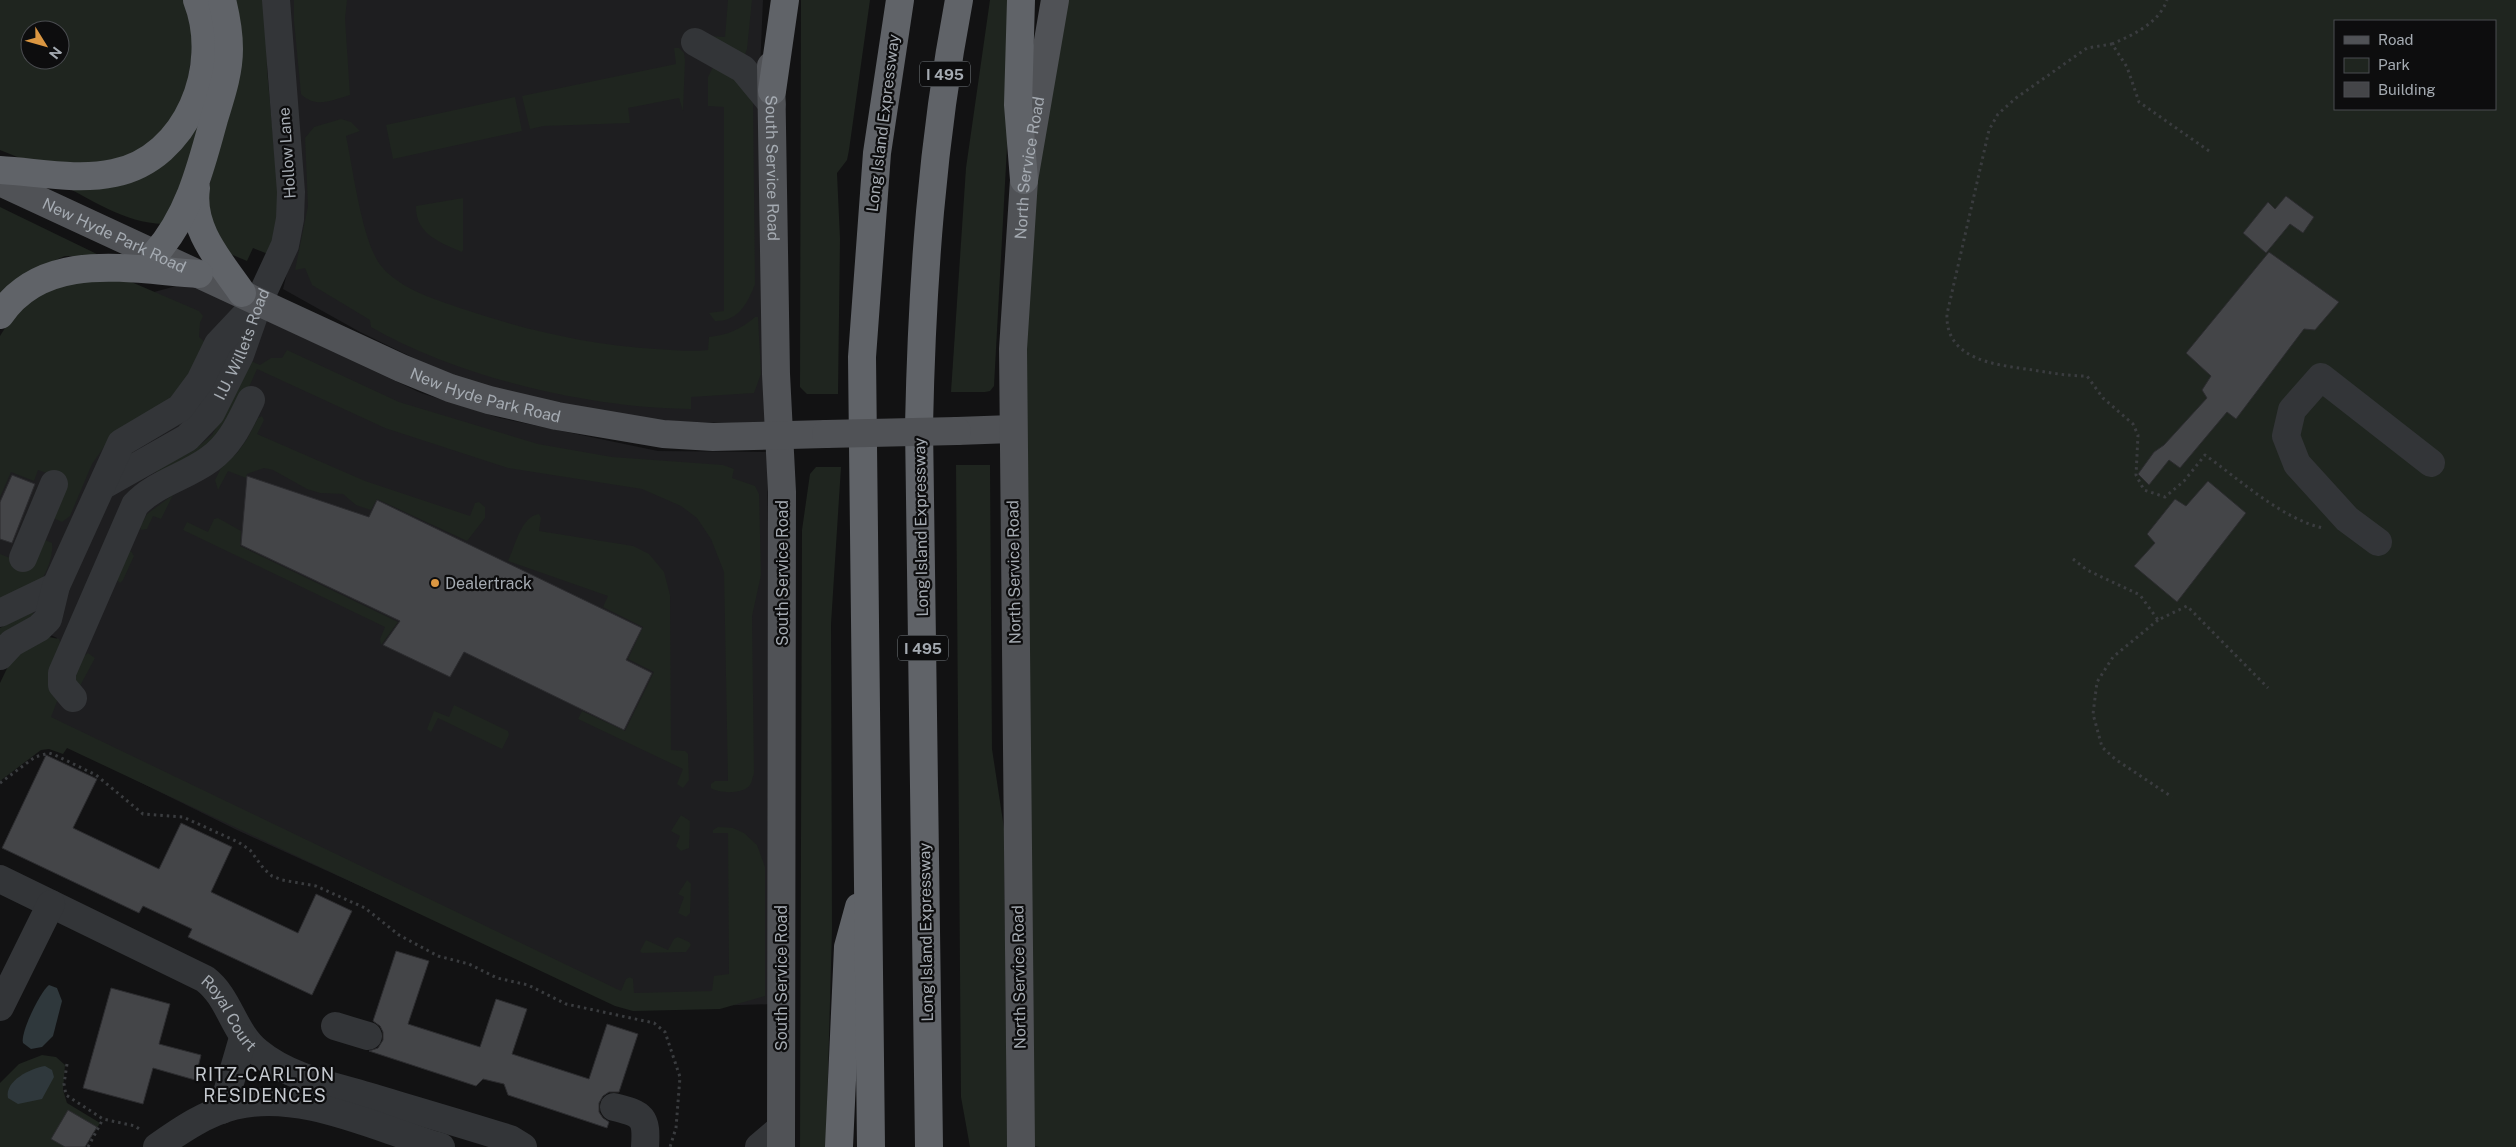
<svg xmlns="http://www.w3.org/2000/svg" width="2516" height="1147" viewBox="0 0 2516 1147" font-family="'Public Sans',sans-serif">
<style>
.built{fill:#1e1e20}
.green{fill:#1f251f;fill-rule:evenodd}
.water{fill:#2f383c}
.building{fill:#444548;stroke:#2c2c2f}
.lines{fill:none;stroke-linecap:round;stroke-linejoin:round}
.path{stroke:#3a3c3f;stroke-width:3;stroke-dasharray:2.5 4;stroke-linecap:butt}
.minor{stroke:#333538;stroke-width:28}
.major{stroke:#505256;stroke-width:28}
.highway{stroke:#606368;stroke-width:28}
.major-bridge{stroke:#505256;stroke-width:28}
.poi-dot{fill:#db9742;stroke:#0d0d0e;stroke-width:2}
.labels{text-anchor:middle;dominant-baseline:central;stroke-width:4.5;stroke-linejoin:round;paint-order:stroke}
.shield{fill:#0d0d0e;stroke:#777c81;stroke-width:1}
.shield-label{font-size:15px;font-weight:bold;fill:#a5abb2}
.street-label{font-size:16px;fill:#a5abb2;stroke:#0d0d0e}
.poi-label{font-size:16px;fill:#a5abb2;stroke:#0d0d0e;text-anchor:start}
.neighbourhood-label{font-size:18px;letter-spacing:1px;fill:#c5c9cf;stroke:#0d0d0e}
</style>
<rect width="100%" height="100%" fill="#121213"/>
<!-- built -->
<g class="built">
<path d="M 286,0 L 763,0 L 759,92 L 766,424 L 630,420 L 488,394 L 360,332 L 283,289 L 301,217 Z"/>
<path d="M 187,283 L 421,393 L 500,418 L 658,451 L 767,452 L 775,1004 L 640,1008 L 618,1003 L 237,830 L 20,723 L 57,638 L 0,611 L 0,430 L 48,321 Z"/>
</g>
<!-- green -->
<g class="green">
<path d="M 0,0 L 187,0 L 197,21 L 183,110 L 151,146 L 113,166 L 32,163 L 0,150 ZM 30,30 L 60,30 L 60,60 L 30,60 Z"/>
<path d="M 232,0 L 266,0 L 267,69 L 279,204 L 276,239 L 268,254 L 253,248 L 247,261 L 228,253 L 215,241 L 207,194 L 237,82 Z"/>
<path d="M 294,0 L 347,0 L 345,19 L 350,95 C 332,100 316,109 301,94 L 294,21 Z"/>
<path d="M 728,0 L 752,0 L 747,49 L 745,54 L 740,58 L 709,36 L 725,37 Z"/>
<path d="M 801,0 L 870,0 L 849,150 L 847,160 L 837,173 L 840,239 L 838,394 L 807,394 L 800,387 Z"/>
<path d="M 990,0 L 1015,0 L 994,386 L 990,391 L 985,392 L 951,392 L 966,168 Z"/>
<path d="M 1055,0 L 2516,0 L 2516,1147 L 1040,1147 L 1021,1144 L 1012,429 ZM 2335,21 L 2495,21 L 2495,109 L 2335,109 Z"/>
<path d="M 674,48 L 679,48 L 684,53 L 685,60 L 683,111 L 679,98 L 628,108 L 630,123 L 544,126 L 530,129 L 522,96 L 676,64 Z"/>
<path d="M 728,66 L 753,99 L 755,284 C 748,303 738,322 715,321 L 709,313 L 724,311 L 724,107 L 708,106 L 708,77 L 713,67 Z"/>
<path d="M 214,96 L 183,204 L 163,224 C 125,223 90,199 57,182 L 108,184 Z"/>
<path d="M 515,97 L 522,131 L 393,159 L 386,125 Z"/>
<path d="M 341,119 L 351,122 L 360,131 L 346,136 C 353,168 362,244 382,267 C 402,290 435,299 463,309 C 525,330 589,345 655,349 C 673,350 691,352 708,350 L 709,337 C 728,335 741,329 755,317 L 758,317 L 761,374 L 754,393 L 691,397 L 691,409 C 590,408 459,378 371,327 L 370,320 L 312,285 L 305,268 L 295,270 L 308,206 L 305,138 L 314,127 Z"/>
<path d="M 463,198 L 463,250 L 462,252 C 441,243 415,234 416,206 Z"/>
<path d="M 0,207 L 101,256 L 65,256 L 25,273 L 0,301 Z"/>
<path d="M 122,278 L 199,311 L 203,316 L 200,323 L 199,337 L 207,344 L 175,400 L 106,444 L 92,464 L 70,516 L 62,522 L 53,518 L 65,479 L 38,470 L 34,481 L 11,472 L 0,497 L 0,336 L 15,312 L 63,282 Z"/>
<path d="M 287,350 L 399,402 L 538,444 L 612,457 L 723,465 L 734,469 L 732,478 L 755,486 L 759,494 L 761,575 L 752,616 L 754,773 C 753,776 752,782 750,785 C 744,794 719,794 711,788 L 711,784 L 715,781 L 728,781 L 724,572 L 711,539 L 697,518 L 681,506 L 642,489 L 508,468 L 385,428 L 257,369 L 249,387 L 215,442 L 155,475 L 157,470 L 194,450 L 212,435 L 251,361 L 260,365 L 271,358 L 282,358 Z"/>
<path d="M 262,416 L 264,420 L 257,434 L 365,481 L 470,516 L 475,503 L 479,502 L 485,507 L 485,518 L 467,541 L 377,499 L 371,510 L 356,505 L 343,494 L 320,493 L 307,489 L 273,470 L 264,468 L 247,474 L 246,478 L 228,471 L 218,490 L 215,480 L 221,468 L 237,453 L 247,439 L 258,418 Z"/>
<path d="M 956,465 L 990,465 L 992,749 L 1004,828 L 1007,1147 L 970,1147 L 961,1097 Z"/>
<path d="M 816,467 L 841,467 L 831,624 L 832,929 L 826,1147 L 800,1147 L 802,530 L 810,474 Z"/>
<path d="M 173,495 L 161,519 L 153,516 L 147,529 L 141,530 L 140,527 L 147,514 Z"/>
<path d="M 539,514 L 541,518 L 539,531 L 633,546 L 649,554 L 664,572 L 670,595 L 671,750 L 685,751 L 688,754 L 689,780 L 683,788 L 677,784 L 683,769 L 578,719 L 582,711 L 625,731 L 654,672 L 628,659 L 643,627 L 603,607 L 608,596 L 508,561 C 515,547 521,516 539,514 Z"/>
<path d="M 218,518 L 241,531 L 240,546 L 398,622 L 381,645 L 380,639 L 385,627 L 183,530 L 187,522 L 208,532 L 214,519 Z"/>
<path d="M 43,539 L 52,543 C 54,557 44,581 33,590 C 24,596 10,600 0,605 L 0,554 L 25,564 Z"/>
<path d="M 131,551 L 134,556 L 123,580 L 120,583 L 116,579 L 127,553 Z"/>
<path d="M 30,612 L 34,614 L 0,644 L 0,628 Z"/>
<path d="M 49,637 L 59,639 L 62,647 L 58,699 L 51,717 L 621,991 L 626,979 L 630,977 L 633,979 L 634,993 L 712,991 L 714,976 L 729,974 L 728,833 L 713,833 L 713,830 L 718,827 L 733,828 L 744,833 L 757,845 L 765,867 L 765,996 L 720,1009 L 633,1011 L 615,1006 L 67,748 L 63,754 L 49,749 L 41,750 L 0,781 L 0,683 L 10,662 L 25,649 Z"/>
<path d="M 88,653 L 95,658 L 80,686 L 74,680 L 84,656 Z"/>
<path d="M 454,705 L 508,731 L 509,735 L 502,749 L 438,718 L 431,732 L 427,729 L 434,711 L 449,717 Z"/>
<path d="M 681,815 L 690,821 L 689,848 L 681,851 L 676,846 L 680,836 L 671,831 Z"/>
<path d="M 687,880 L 691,884 L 690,913 L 686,917 L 678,913 L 684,897 L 678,894 Z"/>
<path d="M 678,937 L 689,942 L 691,945 L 686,952 L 642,953 L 640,951 L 646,940 L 668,950 L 674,939 Z"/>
<path d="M 42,1055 L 56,1057 L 65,1065 L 63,1090 L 67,1103 L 100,1123 L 85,1147 L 0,1147 L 0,1083 L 19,1064 Z"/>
</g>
<!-- water -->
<g class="water">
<path d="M 49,985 L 57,988 L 62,1001 L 53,1036 L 42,1047 L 31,1049 L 23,1043 C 20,1033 40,992 49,985 Z"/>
<path d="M 45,1066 L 52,1070 L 54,1077 L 42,1099 L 18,1104 L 8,1098 C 4,1081 31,1068 45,1066 Z"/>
</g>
<!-- building -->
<g class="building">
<path d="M 2286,196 L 2314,217 L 2303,233 L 2290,224 L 2266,253 L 2243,233 L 2268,202 L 2275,209 Z"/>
<path d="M 2269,252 L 2339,302 L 2315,330 L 2304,329 L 2236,419 L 2227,412 L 2180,468 L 2169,460 L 2149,485 L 2138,474 L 2154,452 L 2164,445 L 2207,398 L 2202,390 L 2211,376 L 2186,353 Z"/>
<path d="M 12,475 L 35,484 L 12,543 L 0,539 L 0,502 Z"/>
<path d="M 247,476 L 369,517 L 377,500 L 642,628 L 626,660 L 652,673 L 624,730 L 464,652 L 450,677 L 383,645 L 400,621 L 241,545 Z"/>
<path d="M 2208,481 L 2246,513 L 2177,602 L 2134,566 L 2155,543 L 2147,534 L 2175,499 L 2186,506 Z"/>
<path d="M 46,755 L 97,779 L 73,828 L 159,869 L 181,823 L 232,847 L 211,892 L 298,933 L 316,894 L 352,911 L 312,995 L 188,937 L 192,929 L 143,906 L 139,913 L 2,848 Z"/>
<path d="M 396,951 L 429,961 L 408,1024 L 480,1047 L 496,999 L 527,1009 L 512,1054 L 589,1079 L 607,1024 L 638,1034 L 619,1092 L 609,1092 L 603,1096 L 599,1103 L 599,1112 L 603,1118 L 609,1122 L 607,1128 L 508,1095 L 504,1084 L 483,1079 L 476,1086 L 369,1051 L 378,1048 L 383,1040 L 383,1032 L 380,1026 L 373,1021 Z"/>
<path d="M 111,988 L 170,1004 L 159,1044 L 201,1055 L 195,1080 L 153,1068 L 143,1104 L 83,1088 Z"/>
<path d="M 68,1110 L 97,1127 L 85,1147 L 65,1147 L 51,1139 Z"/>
</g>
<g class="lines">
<!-- path -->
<g class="path">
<path d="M 2112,44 C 2133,35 2159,23 2167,0"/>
<path d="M 2209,151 L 2139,102 L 2127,67 L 2112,44 L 2087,48 L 2016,98 L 1998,114 L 1989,130 L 1947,314 C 1945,361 1998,365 2033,370 C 2051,373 2068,376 2087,376 L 2103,398 L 2133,424 L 2138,435 L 2136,475 L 2144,490 L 2165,497 L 2184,481 L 2205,455 C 2239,479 2282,519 2323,528"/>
<path d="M 2073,559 L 2087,570 L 2140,595 L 2158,620 L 2187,606 L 2268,688"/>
<path d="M 2158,620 L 2113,657 L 2097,682 L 2093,714 L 2102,747 L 2115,759 L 2172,797"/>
<path d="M 0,783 L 35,757 L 49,753 L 55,755 L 96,775 L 143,814 L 183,817 L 238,842 L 250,850 L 264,869 L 272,876 L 282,880 L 316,886 L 365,908 L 399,935 L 438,956 L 469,964 L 497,978 L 528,985 L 566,1004 L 654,1023 L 665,1032 L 680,1077 L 676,1128 L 670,1147"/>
<path d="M 67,1064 L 64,1084 L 66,1095 L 103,1119 L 135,1126 L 142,1131"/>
<path d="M 88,1147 L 103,1119"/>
</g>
<!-- minor -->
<g class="minor">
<path d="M 695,42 L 743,69 L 772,104"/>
<path id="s1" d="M 102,486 L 187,438 L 211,413 L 240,355 L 259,301 L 285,245 L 290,219 L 291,192 L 276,0"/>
<path d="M 2378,542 L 2347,519 L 2297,464 L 2286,436 L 2292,410 L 2321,377 L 2431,463"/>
<path d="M 23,558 L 54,484"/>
<path d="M 0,613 L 56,586"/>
<path d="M 0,656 L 12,643 L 39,628 L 48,619 L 56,586 L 121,443 L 180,408 L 200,381 L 218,344 L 251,309"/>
<path d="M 73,698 L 62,685 L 62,673 L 135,505 C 155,483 186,477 210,459 C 231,444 240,422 251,400"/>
<path id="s2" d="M 0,879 L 205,979 C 230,998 233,1032 258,1052 C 288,1077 330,1085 367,1096 C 414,1110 462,1124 510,1139 L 523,1147"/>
<path d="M 0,1007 L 51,904"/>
<path d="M 335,1026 L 368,1036"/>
<path d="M 614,1107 C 643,1114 647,1117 645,1147"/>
<path d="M 222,1110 L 243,1038"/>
<path d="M 157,1147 C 181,1130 206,1113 234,1106 C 301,1089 377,1129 441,1147"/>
<path d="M 759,1147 L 780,1129"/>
</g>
<!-- major -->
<g class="major">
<path id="s3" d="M 771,66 L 776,374 L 782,492 L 781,1147"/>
<path id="s4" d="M 0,182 L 401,368 L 450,388 L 489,400 L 557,416 L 663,434 L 713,437 L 826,434"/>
<path d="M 957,431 L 1012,429"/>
<path id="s5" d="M 1021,1147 L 1013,349 L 1024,180 L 1055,0"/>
</g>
<!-- highway -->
<g class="highway">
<path d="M 1021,0 L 1018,105 L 1024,180"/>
<path d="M 772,91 L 785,0"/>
<path d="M 0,170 C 37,172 77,181 114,173 C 188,158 223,66 197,0"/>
<path d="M 196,188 C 190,229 220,261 242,293"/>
<path d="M 155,254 C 189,216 201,167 214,119 C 221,96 229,73 229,49 C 229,32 226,16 222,0"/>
<path d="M 0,315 C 45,249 131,270 199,274"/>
<path d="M 839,1147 L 848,947 L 859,907"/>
<path d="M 871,1147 L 862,357 L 877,153 L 900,0"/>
<path d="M 929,1147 L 919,426 C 922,281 932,142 959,0"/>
</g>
<!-- major-bridge -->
<path class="major-bridge" d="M 826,434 L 957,431"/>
</g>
<!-- markers -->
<circle class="poi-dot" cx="435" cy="583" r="5"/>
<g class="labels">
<!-- shield labels -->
<g class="shield">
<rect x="920" y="61.5" width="50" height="25" rx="4"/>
<rect x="898" y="635.5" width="50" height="25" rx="4"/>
</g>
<g class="shield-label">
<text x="945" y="74">I 495</text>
<text x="923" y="648">I 495</text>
</g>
<!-- street labels -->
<g class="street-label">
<text transform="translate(883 123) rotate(-83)">Long Island Expressway</text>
<text transform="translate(287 153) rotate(-94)">Hollow Lane</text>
<text stroke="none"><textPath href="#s5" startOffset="980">North Service Road</textPath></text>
<text stroke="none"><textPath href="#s3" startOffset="102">South Service Road</textPath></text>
<text stroke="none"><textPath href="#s4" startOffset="126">New Hyde Park Road</textPath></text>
<text stroke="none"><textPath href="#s1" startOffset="208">I.U. Willets Road</textPath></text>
<text stroke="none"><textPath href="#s4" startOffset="531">New Hyde Park Road</textPath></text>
<text transform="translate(921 527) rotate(-91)">Long Island Expressway</text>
<text transform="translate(1014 572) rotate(-91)">North Service Road</text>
<text transform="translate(782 573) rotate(-90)">South Service Road</text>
<text transform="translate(926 932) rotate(-91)">Long Island Expressway</text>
<text transform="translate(1019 977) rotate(-91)">North Service Road</text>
<text transform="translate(781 978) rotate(-90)">South Service Road</text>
<text stroke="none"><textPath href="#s2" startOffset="270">Royal Court</textPath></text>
</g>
<!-- poi labels -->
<g class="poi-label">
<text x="445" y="583">Dealertrack</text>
</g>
<!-- neighbourhood labels -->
<g class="neighbourhood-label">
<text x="265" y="1074">RITZ-CARLTON<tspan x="265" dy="21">RESIDENCES</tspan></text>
</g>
</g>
<!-- legend -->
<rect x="2334" y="20" width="162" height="90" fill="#0d0d0e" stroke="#4a4c50"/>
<rect x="2344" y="36" width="25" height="8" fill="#505256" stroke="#4a4c50"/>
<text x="2378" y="45" font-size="15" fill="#a5abb2">Road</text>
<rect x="2344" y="58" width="25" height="15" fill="#1f251f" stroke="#4a4c50"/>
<text x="2378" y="70" font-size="15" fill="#a5abb2">Park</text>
<rect x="2344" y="82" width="25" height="15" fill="#444548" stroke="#4a4c50"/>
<text x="2378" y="95" font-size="15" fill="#a5abb2">Building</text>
<!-- north arrow -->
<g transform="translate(45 45) rotate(127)"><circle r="24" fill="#0d0d0e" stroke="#4a4c50"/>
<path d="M0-4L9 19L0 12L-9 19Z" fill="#db9742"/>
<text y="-8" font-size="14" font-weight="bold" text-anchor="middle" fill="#a5abb2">N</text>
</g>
</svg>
